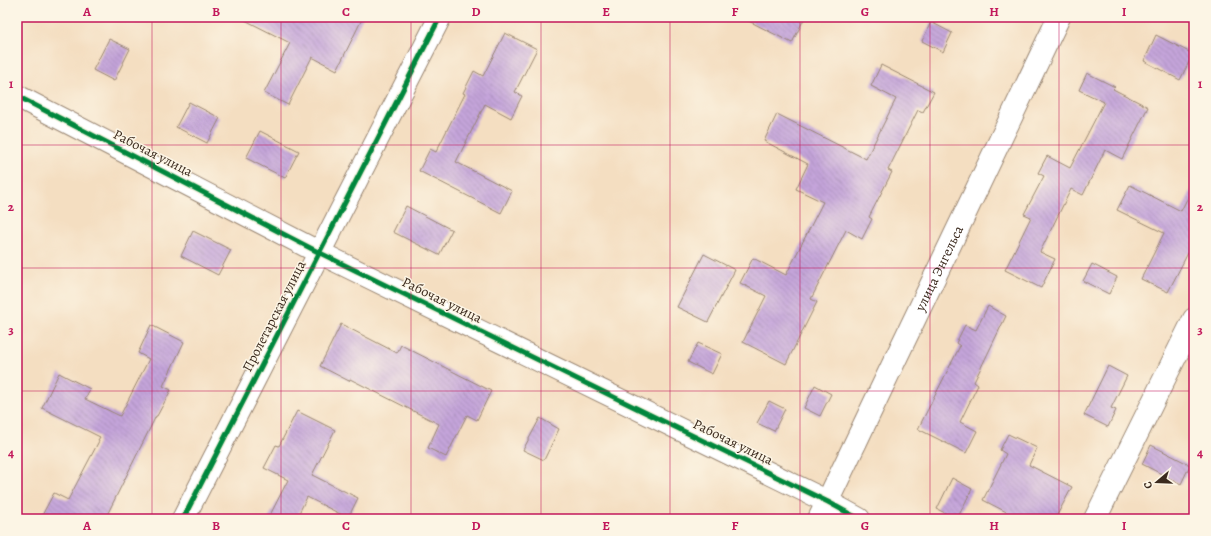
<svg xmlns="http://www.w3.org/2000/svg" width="1211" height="536" viewBox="0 0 1211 536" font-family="Alegreya,serif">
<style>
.building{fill:url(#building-back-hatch)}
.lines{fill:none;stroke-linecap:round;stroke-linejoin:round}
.minor-casing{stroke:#988470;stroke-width:24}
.tertiary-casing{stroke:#988470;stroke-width:24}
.minor{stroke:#fff;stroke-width:22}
.tertiary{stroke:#fff;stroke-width:22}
.cycleway-casing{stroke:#fcf5e5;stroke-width:8}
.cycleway{stroke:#00873e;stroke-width:5}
.grid{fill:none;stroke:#c2185b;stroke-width:1;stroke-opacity:0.55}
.labels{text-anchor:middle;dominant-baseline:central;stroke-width:3;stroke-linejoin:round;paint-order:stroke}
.street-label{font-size:14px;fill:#3b2a1e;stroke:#fcf5e5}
.neatline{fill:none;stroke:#c2185b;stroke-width:1.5}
.grid-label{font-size:13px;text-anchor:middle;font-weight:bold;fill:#c2185b}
</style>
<defs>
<pattern id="building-back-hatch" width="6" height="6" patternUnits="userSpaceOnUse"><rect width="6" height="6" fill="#c4a4da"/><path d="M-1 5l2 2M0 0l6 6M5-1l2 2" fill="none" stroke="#a086b0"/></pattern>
</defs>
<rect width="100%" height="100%" fill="#fcf5e5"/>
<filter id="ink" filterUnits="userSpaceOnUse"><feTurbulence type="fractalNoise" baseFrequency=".025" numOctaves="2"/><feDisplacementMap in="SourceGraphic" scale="8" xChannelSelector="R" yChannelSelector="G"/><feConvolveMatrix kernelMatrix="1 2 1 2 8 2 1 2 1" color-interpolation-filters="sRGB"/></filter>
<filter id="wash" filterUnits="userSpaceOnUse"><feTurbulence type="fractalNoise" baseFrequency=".012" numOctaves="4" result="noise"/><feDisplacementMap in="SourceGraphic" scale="16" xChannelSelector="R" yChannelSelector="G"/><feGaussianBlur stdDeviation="0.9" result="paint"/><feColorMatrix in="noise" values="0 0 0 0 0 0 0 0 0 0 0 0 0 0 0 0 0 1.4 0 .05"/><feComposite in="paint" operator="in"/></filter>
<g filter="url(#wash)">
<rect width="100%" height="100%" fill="#f4dec1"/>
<g id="blocks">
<!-- building -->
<g class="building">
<path d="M 239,17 L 363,17 L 337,70 L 312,57 L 288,105 L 264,93 L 290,43 Z"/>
<path d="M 741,17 L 805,17 L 792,43 Z"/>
<path d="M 931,22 L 952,33 L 943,52 L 922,41 Z"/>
<path d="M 505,33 L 537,49 L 515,92 L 522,96 L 511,118 L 485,104 L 456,162 L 512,191 L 501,213 L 419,171 L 430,149 L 436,152 L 465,94 L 463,93 L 474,71 L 483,76 Z"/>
<path d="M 1156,35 L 1193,54 L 1180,80 L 1144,61 Z"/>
<path d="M 109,39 L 130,49 L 114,81 L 93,70 Z"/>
<path d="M 881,65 L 934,92 L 923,112 L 918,110 L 888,170 L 892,172 L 869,217 L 872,219 L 862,239 L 846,230 L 811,299 L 817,302 L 786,364 L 743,342 L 766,296 L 740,283 L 753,258 L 786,275 L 823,202 L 796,189 L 808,164 L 764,141 L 777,114 L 866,159 L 896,99 L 871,86 Z"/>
<path d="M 1087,73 L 1115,87 L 1113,89 L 1148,107 L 1122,159 L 1105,150 L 1083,195 L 1071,189 L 1040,252 L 1055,259 L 1041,288 L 1005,270 L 1031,217 L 1024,214 L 1044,176 L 1038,173 L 1047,156 L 1070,168 L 1104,102 L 1079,90 Z"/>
<path d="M 189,102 L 220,118 L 207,143 L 176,127 Z"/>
<path d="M 260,131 L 299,151 L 285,178 L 246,158 Z"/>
<path d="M 1130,185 L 1181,211 L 1194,185 L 1194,257 L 1188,253 L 1168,292 L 1141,279 L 1164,233 L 1117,210 Z"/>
<path d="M 406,206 L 452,230 L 439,255 L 393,232 Z"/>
<path d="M 193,231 L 231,250 L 218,275 L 181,256 Z"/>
<path d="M 704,254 L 735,270 L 708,322 L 677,307 Z"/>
<path d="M 1092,264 L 1117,277 L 1109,294 L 1083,281 Z"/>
<path d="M 988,306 L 1006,316 L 974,382 L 978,385 L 960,422 L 977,431 L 966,453 L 918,429 L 960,346 L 956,343 L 965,325 L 976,330 Z"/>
<path d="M 341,324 L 397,353 L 401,345 L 491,391 L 477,420 L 467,415 L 446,457 L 428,448 L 439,424 L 350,379 L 349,381 L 320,366 Z"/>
<path d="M 151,325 L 184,342 L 163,386 L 171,390 L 157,416 L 156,416 L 105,519 L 40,519 L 54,493 L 68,500 L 99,441 L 98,440 L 100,437 L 42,408 L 59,373 L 90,389 L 85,399 L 120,416 L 149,359 L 138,353 Z"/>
<path d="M 698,343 L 722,354 L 712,374 L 688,362 Z"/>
<path d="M 1108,366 L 1127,376 L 1111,408 L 1116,410 L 1108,427 L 1084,415 Z"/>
<path d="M 815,385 L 831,394 L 820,416 L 804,408 Z"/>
<path d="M 769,401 L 785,409 L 774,431 L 757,423 Z"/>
<path d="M 297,411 L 335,430 L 312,475 L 358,498 L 348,518 L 307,497 L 296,519 L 268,519 L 288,480 L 264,468 L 276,445 L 279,446 Z"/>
<path d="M 540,418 L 559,429 L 544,460 L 523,450 Z"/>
<path d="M 1008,434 L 1037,448 L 1029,465 L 1072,487 L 1055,519 L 1020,519 L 983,500 L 1006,454 L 1000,450 Z"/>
<path d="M 1151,445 L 1190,465 L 1181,484 L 1142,464 Z"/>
<path d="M 952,478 L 972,489 L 957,519 L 937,509 Z"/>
</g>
</g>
</g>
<g filter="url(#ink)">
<use href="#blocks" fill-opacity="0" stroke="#988470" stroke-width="1"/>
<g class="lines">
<defs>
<g id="minor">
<path d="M 183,519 L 440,17"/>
<path d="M 1095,519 L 1194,319"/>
</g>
<g id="tertiary">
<path d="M 17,96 L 320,253 L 828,502 L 859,519"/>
<path id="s1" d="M 819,519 L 1059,17"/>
</g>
</defs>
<!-- minor casing -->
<use href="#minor" class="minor-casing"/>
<!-- tertiary casing -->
<use href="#tertiary" class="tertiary-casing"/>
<!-- minor -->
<use href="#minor" class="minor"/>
<!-- tertiary -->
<use href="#tertiary" class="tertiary"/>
<defs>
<g id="cycleway">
<path d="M 17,96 L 320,253 L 828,502 L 859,519"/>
<path d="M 183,519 L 440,17"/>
</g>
</defs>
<!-- cycleway casing -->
<use href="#cycleway" class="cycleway-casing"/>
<!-- cycleway -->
<use href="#cycleway" class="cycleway"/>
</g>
</g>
<!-- grid -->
<path class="grid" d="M 152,17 L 152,519M 281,17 L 281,519M 411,17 L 411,519M 541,17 L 541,519M 670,17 L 670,519M 800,17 L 800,519M 930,17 L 930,519M 1059,17 L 1059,519M 17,145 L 1194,145M 17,268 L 1194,268M 17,391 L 1194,391"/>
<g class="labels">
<!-- street labels -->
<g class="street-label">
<text transform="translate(153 153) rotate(27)">Рабочая улица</text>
<text stroke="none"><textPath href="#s1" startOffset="278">улица Энгельса</textPath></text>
<text transform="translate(442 300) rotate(26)">Рабочая улица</text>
<text transform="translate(274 316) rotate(-63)">Пролетарская улица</text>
<text transform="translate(733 442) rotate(26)">Рабочая улица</text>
</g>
</g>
<!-- margin -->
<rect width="1211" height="536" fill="none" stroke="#fcf5e5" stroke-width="44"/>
<!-- north arrow -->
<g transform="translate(1157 482) rotate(251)" stroke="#fcf5e5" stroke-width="3" paint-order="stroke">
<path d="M0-3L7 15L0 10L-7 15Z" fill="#3b2a1e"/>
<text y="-6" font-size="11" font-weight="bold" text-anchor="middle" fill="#3b2a1e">С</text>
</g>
<rect x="22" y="22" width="1167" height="492" class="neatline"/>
<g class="grid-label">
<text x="87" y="16">A</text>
<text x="216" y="16">B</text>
<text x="346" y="16">C</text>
<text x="476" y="16">D</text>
<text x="606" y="16">E</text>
<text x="735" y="16">F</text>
<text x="865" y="16">G</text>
<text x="994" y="16">H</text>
<text x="1124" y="16">I</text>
<text x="11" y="88">1</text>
<text x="1200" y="88">1</text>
<text x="11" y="211">2</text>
<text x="1200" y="211">2</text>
<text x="11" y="334">3</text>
<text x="1200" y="334">3</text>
<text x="11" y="457">4</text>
<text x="1200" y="457">4</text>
<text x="87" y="530">A</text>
<text x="216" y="530">B</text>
<text x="346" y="530">C</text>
<text x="476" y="530">D</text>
<text x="606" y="530">E</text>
<text x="735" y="530">F</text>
<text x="865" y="530">G</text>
<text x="994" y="530">H</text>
<text x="1124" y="530">I</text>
</g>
</svg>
